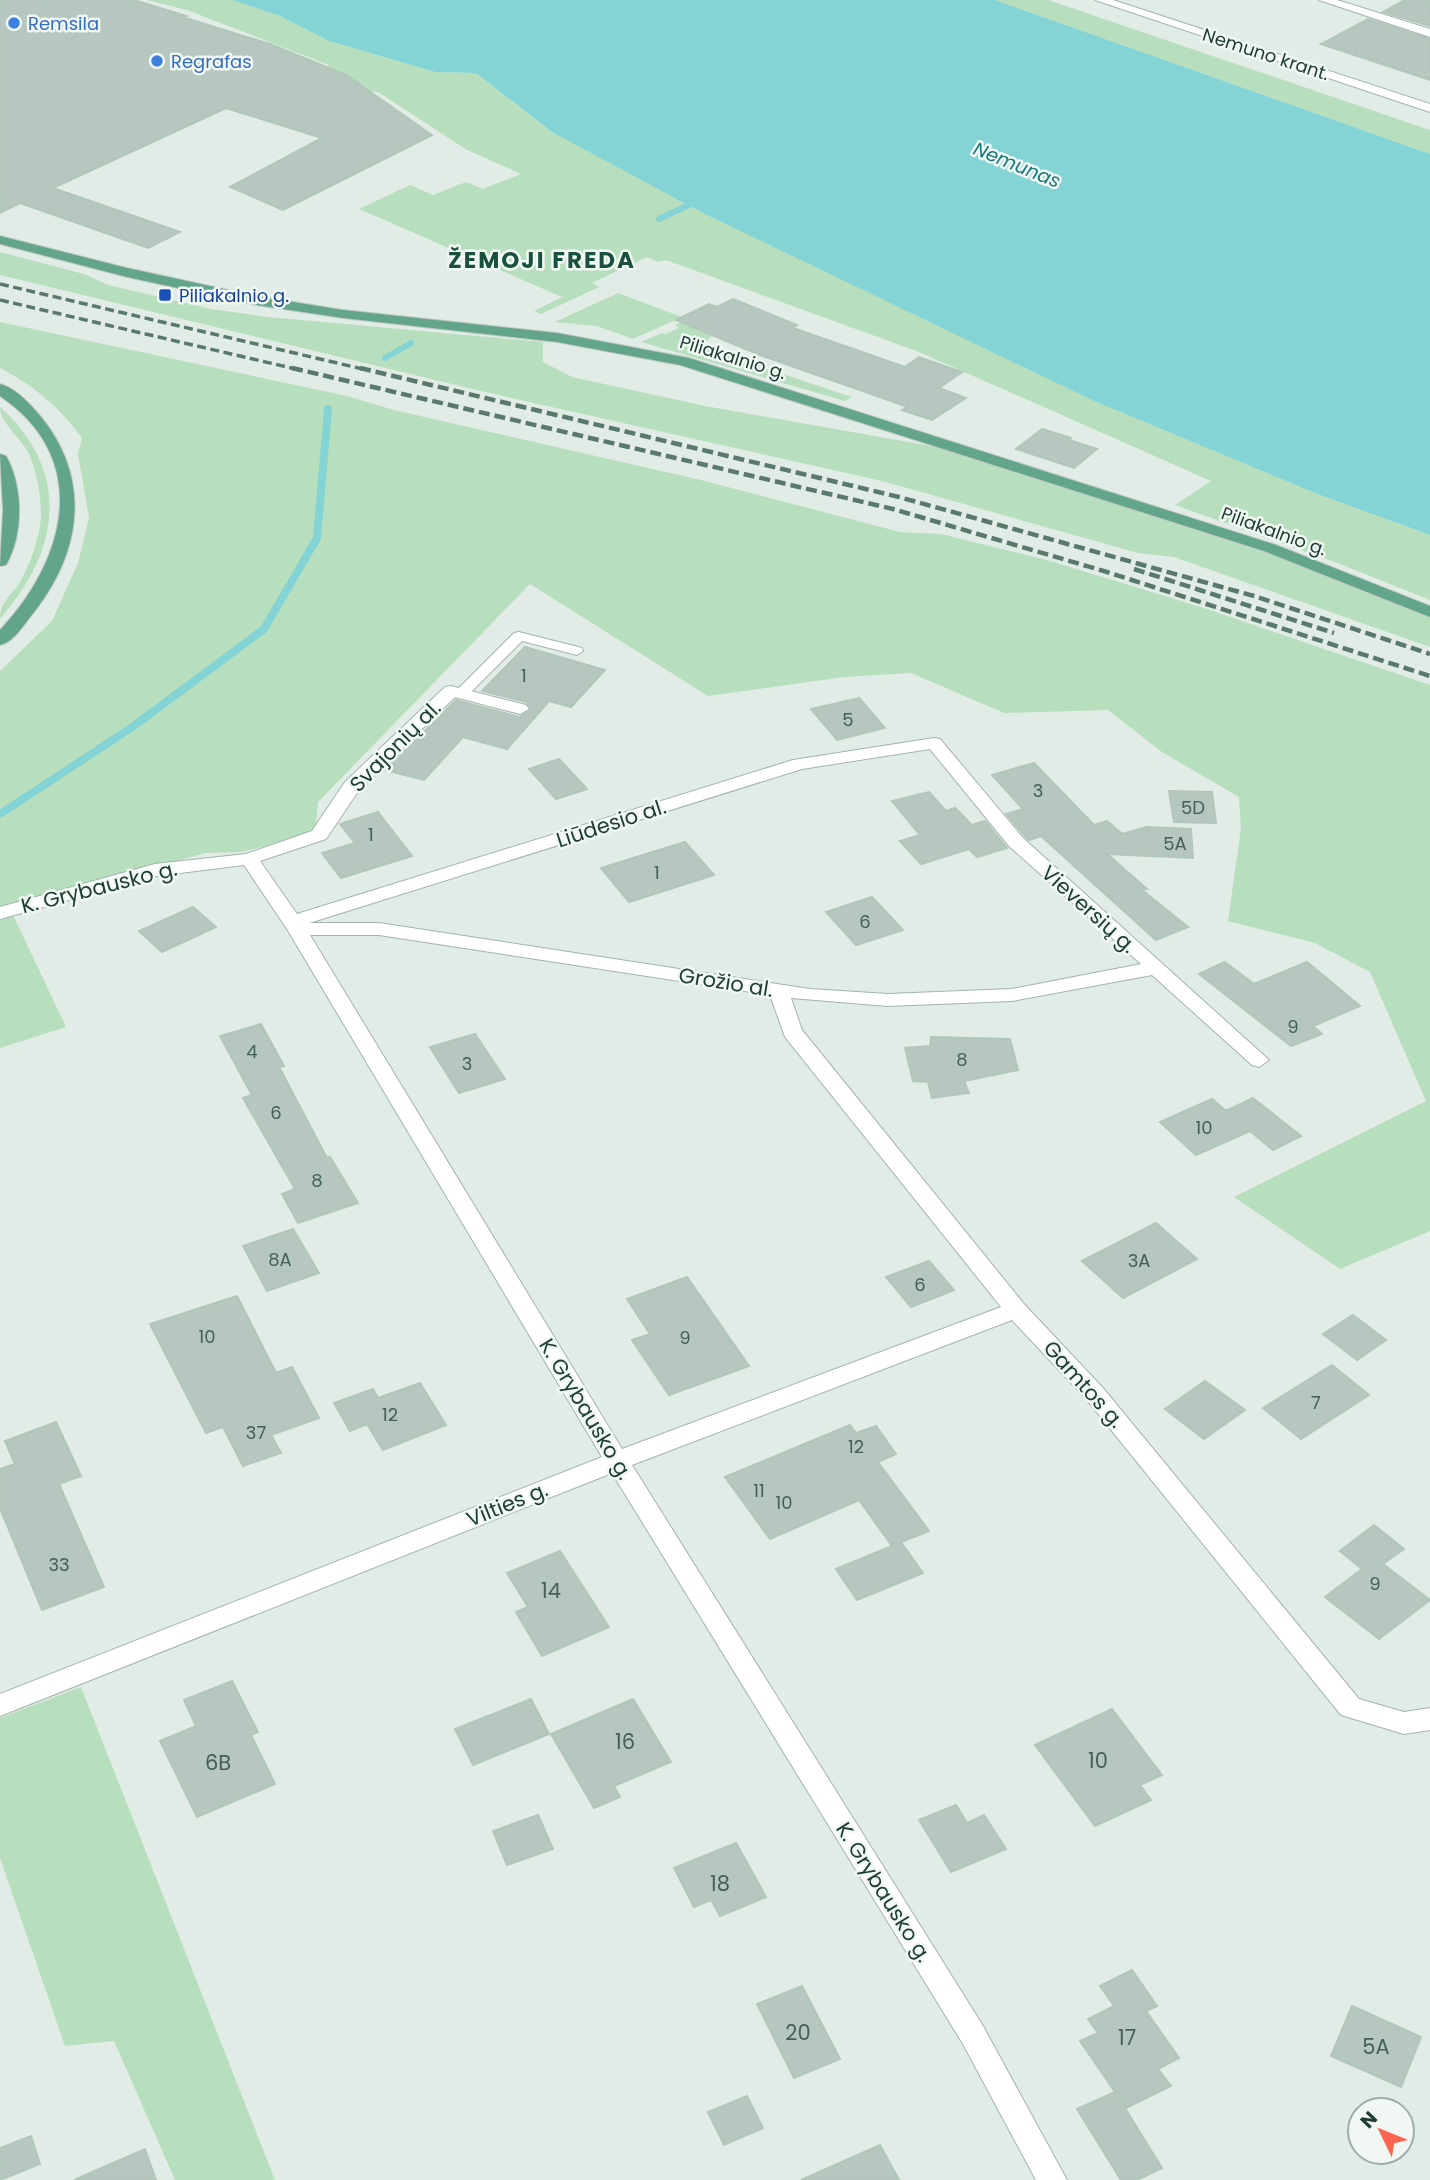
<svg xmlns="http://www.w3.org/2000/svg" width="1430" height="2180" viewBox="0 0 1430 2180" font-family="Poppins,sans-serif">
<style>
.green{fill:#b8dfbd}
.water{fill:#84d3d5}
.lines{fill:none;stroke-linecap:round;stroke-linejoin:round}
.stream-far1{stroke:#84d3d5;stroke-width:6}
.stream{stroke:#84d3d5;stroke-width:8}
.building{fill:#b5c7be;stroke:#b2c6bb;stroke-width:2}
.lane-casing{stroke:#a3b4ac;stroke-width:2}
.street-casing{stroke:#a3b4ac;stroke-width:2}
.primary-casing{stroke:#c1c9c6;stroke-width:2}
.lane{fill:#fff;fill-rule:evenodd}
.street{fill:#fff;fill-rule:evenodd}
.primary{fill:#62a58b;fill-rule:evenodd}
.rail-far1{stroke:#5a796d;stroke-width:3.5;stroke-dasharray:9 4.5;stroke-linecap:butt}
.rail{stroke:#5a796d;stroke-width:4.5;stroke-dasharray:11 5;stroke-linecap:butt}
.shop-dot{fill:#3f7fe0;stroke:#f1f8f4;stroke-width:2.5}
.transit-dot{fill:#1a4fb4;stroke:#f1f8f4;stroke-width:2.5}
.labels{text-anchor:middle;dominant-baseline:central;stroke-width:5;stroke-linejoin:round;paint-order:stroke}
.far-shop-label{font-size:18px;fill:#366cbe;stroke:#f1f8f4;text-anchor:start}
.far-street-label{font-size:18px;fill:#203e32;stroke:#f1f8f4}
.far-transit-label{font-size:18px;fill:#164399;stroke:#f1f8f4;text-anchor:start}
.number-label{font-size:18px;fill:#456055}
.far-water-label{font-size:19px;font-style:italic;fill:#16797d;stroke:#f1f8f4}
.street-label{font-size:21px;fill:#203e32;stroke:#f1f8f4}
.near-number-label{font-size:21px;fill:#456055}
.far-district-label{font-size:23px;font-weight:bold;letter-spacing:2px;fill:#1a513d;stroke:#f1f8f4}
</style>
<rect width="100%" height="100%" fill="#e0ece5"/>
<!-- green -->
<g class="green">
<path d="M 147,0 L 232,0 L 280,16 L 329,41 L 435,72 L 476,73 L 552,132 L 1094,401 L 1320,495 L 1430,535 L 1430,600 L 1340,564 L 1175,505 L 1211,481 L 919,352 L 666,260 L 658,262 L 647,257 L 592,283 L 599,287 L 541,314 L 534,311 L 562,297 L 359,209 L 410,185 L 433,195 L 466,182 L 483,189 L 521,174 L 467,150 L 378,92 L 351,90 L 321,74 L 329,65 L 187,10 Z"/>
<path d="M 995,0 L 1048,0 L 1430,130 L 1430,154 Z"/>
<path d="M 0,252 L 84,274 L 108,285 L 211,309 L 268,317 L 543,342 L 543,362 L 572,377 L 705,406 L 942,448 L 1262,550 L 1430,617 L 1430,647 L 1174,557 L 1138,553 L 882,481 L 485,392 L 0,275 Z"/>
<path d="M 618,293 L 682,317 L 633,339 L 597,326 L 555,322 Z"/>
<path d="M 738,316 L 699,346 L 852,397 L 845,401 L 641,342 L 662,333 L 666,334 L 679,328 L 675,325 L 681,322 L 699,330 Z"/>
<path d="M 0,322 L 347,396 L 394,410 L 705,481 L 900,532 L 941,534 L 1047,560 L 1204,608 L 1430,685 L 1430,1231 L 1340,1269 L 1234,1197 L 1426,1101 L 1370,972 L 1315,943 L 1228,921 L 1241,828 L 1239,797 L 1162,752 L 1108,710 L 1004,713 L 911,673 L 844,677 L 708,696 L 530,584 L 318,802 L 315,833 L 242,852 L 206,853 L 0,908 L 0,671 L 52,621 L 78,563 L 89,518 L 78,454 L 82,438 C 59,407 35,386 0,368 Z"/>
<path d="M 0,407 C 72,472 60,550 0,619 C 0,602 11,596 20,582 C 31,563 42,532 41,510 C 40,490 36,469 28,452 C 20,437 0,423 0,407 Z"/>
<path d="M 13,915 L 66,1027 L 0,1048 L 0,920 Z"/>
<path d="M 81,1687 L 275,2180 L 175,2180 L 114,2041 L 65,2046 L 0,1858 L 0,1718 Z"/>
</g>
<!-- water -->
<path class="water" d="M 232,0 L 995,0 L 1430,154 L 1430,535 L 1320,495 L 1094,401 L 703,213 L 552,132 L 476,73 L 435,72 L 329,41 L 280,16 Z"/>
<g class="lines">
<!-- stream-far1 -->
<g class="stream-far1">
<path d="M 659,219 L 699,200"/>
<path d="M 385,358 L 411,343"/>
</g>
<!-- stream -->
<path class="stream" d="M 0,814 L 131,728 L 264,629 L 317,538 L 328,409"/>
</g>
<!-- building -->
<g class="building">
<path d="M 0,0 L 134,0 L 186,16 L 182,17 L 270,44 L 346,75 L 432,135 L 283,210 L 230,187 L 322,138 L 226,108 L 53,188 L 180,232 L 148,248 L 20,203 L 0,213 Z"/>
<path d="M 1405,0 L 1430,0 L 1430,26 L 1383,12 Z"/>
<path d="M 1368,19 L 1430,39 L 1430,80 L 1321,44 Z"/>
<path d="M 733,299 L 797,325 L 793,328 L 905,367 L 919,357 L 962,372 L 939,388 L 966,398 L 932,420 L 902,410 L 908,407 L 760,355 L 676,320 L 709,304 L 717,307 Z"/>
<path d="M 1042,429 L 1071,438 L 1069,440 L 1097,449 L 1074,468 L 1016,449 Z"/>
<path d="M 525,647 L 605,670 L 571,707 L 549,701 L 507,749 L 463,737 L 424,780 L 385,770 L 456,700 L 519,717 L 530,711 L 527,702 L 482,691 Z"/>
<path d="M 859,698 L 885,728 L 837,740 L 811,709 Z"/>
<path d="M 559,759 L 587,789 L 556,799 L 529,769 Z"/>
<path d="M 1034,763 L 1094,825 L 1107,821 L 1122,834 L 1147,827 L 1191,829 L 1193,858 L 1107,854 L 1147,889 L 1142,890 L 1188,927 L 1156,940 L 1041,836 L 1029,840 L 1025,836 L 1006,814 L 1023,809 L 992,775 Z"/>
<path d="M 1169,791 L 1212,792 L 1216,823 L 1174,822 Z"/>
<path d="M 929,792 L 946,811 L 955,808 L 972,825 L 985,821 L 1007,848 L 977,857 L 969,849 L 921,864 L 900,841 L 920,835 L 892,801 Z"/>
<path d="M 378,812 L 412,856 L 341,878 L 322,853 L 355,843 L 340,824 Z"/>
<path d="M 685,842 L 714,875 L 629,902 L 601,868 Z"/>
<path d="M 872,897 L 903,930 L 856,945 L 826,912 Z"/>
<path d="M 193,907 L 216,927 L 162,952 L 139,931 Z"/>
<path d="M 1225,962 L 1254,984 L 1307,962 L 1360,1006 L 1313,1026 L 1322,1034 L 1291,1046 L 1199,974 Z"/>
<path d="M 261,1024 L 284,1066 L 279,1067 L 327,1158 L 330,1157 L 358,1203 L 298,1223 L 282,1194 L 295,1189 L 243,1098 L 252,1095 L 220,1036 Z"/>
<path d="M 475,1034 L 505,1079 L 459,1093 L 430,1047 Z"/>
<path d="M 931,1037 L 1010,1039 L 1018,1070 L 964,1081 L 969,1093 L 932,1098 L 928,1082 L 913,1081 L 905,1048 L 930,1046 Z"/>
<path d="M 1253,1098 L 1301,1136 L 1273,1150 L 1250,1131 L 1196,1155 L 1160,1122 L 1212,1099 L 1226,1111 Z"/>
<path d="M 1156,1223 L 1197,1259 L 1123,1298 L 1082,1261 Z"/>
<path d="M 293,1229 L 319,1273 L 267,1291 L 243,1246 Z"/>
<path d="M 929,1261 L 954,1290 L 911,1307 L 886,1277 Z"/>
<path d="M 687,1277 L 749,1366 L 669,1395 L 632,1340 L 650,1334 L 627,1299 Z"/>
<path d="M 237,1296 L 276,1373 L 292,1367 L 319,1418 L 271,1435 L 281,1453 L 243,1466 L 223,1427 L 206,1433 L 150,1324 Z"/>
<path d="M 1353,1315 L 1386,1340 L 1357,1360 L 1323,1334 Z"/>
<path d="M 1332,1365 L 1369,1395 L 1301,1439 L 1263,1408 Z"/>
<path d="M 1205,1381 L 1245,1410 L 1204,1439 L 1165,1409 Z"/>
<path d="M 420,1383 L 446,1425 L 383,1450 L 367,1424 L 350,1431 L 334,1403 L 373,1389 L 378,1398 Z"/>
<path d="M 56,1422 L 81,1476 L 59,1484 L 104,1587 L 42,1610 L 0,1508 L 0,1469 L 15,1464 L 5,1441 Z"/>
<path d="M 850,1425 L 856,1433 L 876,1426 L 896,1454 L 878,1462 L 929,1531 L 901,1542 L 923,1573 L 857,1600 L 836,1569 L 892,1546 L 859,1500 L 770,1539 L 725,1477 Z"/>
<path d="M 1374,1525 L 1404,1549 L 1383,1564 L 1430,1600 L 1379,1639 L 1325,1597 L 1362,1569 L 1340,1551 Z"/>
<path d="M 560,1551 L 609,1627 L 542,1656 L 516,1612 L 528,1607 L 507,1573 Z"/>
<path d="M 232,1681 L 258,1732 L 251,1735 L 275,1784 L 197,1817 L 160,1741 L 196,1726 L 184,1700 Z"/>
<path d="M 531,1699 L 549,1734 L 473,1765 L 455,1729 Z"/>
<path d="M 633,1699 L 671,1762 L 614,1786 L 620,1797 L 594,1808 L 551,1734 Z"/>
<path d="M 1112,1709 L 1162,1775 L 1140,1785 L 1151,1800 L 1095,1826 L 1035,1745 Z"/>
<path d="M 956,1805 L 967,1823 L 984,1815 L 1006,1849 L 951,1872 L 919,1820 Z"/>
<path d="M 538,1815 L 553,1849 L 507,1865 L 493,1831 Z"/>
<path d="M 736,1843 L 766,1897 L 720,1916 L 711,1900 L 694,1907 L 674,1868 Z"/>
<path d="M 1132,1970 L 1157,2006 L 1146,2011 L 1179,2058 L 1158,2069 L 1171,2086 L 1126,2108 L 1080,2041 L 1098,2033 L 1088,2019 L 1114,2006 L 1100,1986 Z"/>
<path d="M 802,1986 L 840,2059 L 794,2078 L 757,2004 Z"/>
<path d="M 1352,2006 L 1421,2037 L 1401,2087 L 1331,2056 Z"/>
<path d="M 1115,2092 L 1162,2168 L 1137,2180 L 1121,2180 L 1077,2109 Z"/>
<path d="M 747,2096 L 763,2128 L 724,2145 L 708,2112 Z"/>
<path d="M 31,2136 L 40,2164 L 0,2180 L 0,2148 Z"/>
<path d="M 880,2145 L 899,2180 L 801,2180 Z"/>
<path d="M 145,2149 L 156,2180 L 74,2180 Z"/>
</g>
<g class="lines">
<defs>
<path id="lane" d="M 519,632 L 582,648 L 583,651 L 577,655 L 522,641 L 466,697 L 456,697 L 456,691 L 514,633 Z"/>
<g id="street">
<path d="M 1095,0 L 1113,0 L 1430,104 L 1430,112 Z"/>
<path d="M 1319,0 L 1337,0 L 1430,29 L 1430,37 Z"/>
<path d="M 451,686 L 526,705 L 529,709 L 520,714 L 455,697 L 359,790 L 326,839 L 260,861 L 297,914 L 793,760 L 934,738 L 940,739 L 1023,838 L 1269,1060 L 1259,1067 L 1252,1065 L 1152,975 L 1012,1001 L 888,1006 L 791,998 L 802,1030 L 1024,1304 L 1103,1388 L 1359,1699 L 1404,1712 L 1430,1708 L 1430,1730 L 1404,1734 L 1341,1715 L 1087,1400 L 1012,1320 L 632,1465 L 983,2026 L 1067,2180 L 1036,2180 L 963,2044 L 612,1473 L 0,1716 L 0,1694 L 602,1457 L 287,929 L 244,865 L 156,876 L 0,919 L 0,907 L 155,864 L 246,854 L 312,831 L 345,782 L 445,687 ZM 930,749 L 1009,846 L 1141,964 L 1012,989 L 888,994 L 810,989 L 379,923 L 309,923 L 802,769 ZM 310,935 L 379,935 L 770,995 L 785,1037 L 1001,1307 L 622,1449 Z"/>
</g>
<g id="primary">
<path d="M 0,236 L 127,268 L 256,296 L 343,310 L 557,333 L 689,358 L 1276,545 L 1430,606 L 1430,617 L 1264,551 L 680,365 L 557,342 L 343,318 L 256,305 L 127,277 L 0,244 Z"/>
<path d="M 0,384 C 16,388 31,405 41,417 C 92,480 81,552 34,612 C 25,623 14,642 0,645 L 0,630 C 66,560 93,459 0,396 Z"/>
<path d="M 0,454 L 6,456 C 23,486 24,534 6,565 L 0,566 L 3,510 Z"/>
</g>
</defs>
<!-- lane casing -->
<use href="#lane" class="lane-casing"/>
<!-- street casing -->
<use href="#street" class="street-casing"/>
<!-- primary casing -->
<use href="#primary" class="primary-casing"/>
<!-- lane -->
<use href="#lane" class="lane"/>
<!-- street -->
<use href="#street" class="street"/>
<!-- primary -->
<use href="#primary" class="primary"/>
<!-- rail-far1 -->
<g class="rail-far1">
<path d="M 0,284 L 367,370"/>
<path d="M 0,300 L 300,370"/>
</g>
<!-- rail -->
<g class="rail">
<path d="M 292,368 L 893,509 L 1107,572 L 1430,676"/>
<path d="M 360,368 L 899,497 L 1254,596 L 1430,654"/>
<path d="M 1134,569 L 1334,633"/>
</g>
</g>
<!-- markers -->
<g class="shop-dot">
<circle cx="14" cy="23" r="7"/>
<circle cx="157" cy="61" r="7"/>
</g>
<rect class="transit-dot" x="158" y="288" width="14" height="14" rx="3.5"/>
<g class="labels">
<!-- far-shop labels -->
<g class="far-shop-label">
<text x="28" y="23">Remsila</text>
<text x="171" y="61">Regrafas</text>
</g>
<!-- far-street labels -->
<g class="far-street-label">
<text transform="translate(1266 54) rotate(18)">Nemuno krant.</text>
<text transform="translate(733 357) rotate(17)">Piliakalnio g.</text>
<text transform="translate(1274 531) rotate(20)">Piliakalnio g.</text>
</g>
<!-- far-transit labels -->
<g class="far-transit-label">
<text x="179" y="295">Piliakalnio g.</text>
</g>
<!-- number labels -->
<g class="number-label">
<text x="524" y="675">1</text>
<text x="848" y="719">5</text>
<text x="1038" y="790">3</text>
<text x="1193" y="807">5D</text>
<text x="371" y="834">1</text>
<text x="1175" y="843">5A</text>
<text x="657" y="872">1</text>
<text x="865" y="921">6</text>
<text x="1293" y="1026">9</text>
<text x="252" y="1051">4</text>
<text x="962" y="1059">8</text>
<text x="467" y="1063">3</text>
<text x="276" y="1112">6</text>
<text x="1204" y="1127">10</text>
<text x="317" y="1180">8</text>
<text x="280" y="1259">8A</text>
<text x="1139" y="1260">3A</text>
<text x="920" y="1284">6</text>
<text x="207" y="1336">10</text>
<text x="685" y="1337">9</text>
<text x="1316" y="1402">7</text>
<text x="390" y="1414">12</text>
<text x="256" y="1432">37</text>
<text x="856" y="1446">12</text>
<text x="759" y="1490">11</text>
<text x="784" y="1502">10</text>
<text x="59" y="1564">33</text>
<text x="1375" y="1583">9</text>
</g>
<!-- far-water labels -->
<g class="far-water-label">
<text transform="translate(1017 165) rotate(22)">Nemunas</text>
</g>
<!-- street labels -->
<g class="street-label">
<text transform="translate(395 746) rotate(-45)">Svajonių al.</text>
<text transform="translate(611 823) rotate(-18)">Liūdesio al.</text>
<text transform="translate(99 887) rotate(-14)">K. Grybausko g.</text>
<text transform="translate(1089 909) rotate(42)">Vieversių g.</text>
<text transform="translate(726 982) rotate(9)">Grožio al.</text>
<text transform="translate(1084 1384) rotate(48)">Gamtos g.</text>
<text transform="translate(586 1409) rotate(59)">K. Grybausko g.</text>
<text transform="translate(507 1504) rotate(-22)">Vilties g.</text>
<text transform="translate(884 1892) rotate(58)">K. Grybausko g.</text>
</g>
<!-- near-number labels -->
<g class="near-number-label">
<text x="551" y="1590">14</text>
<text x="625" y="1741">16</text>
<text x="1098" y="1760">10</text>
<text x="218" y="1762">6B</text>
<text x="720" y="1883">18</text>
<text x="798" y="2032">20</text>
<text x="1127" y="2037">17</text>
<text x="1376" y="2046">5A</text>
</g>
<!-- far-district labels -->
<g class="far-district-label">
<text x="542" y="260">ŽEMOJI FREDA</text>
</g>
</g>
<!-- north arrow -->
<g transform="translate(1381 2131) rotate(313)"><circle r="33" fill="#f1f8f4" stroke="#9daea6" stroke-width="2"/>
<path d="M0-5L12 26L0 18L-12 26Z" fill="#fb6550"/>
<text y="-10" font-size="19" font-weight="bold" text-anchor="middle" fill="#203e32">N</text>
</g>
</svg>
